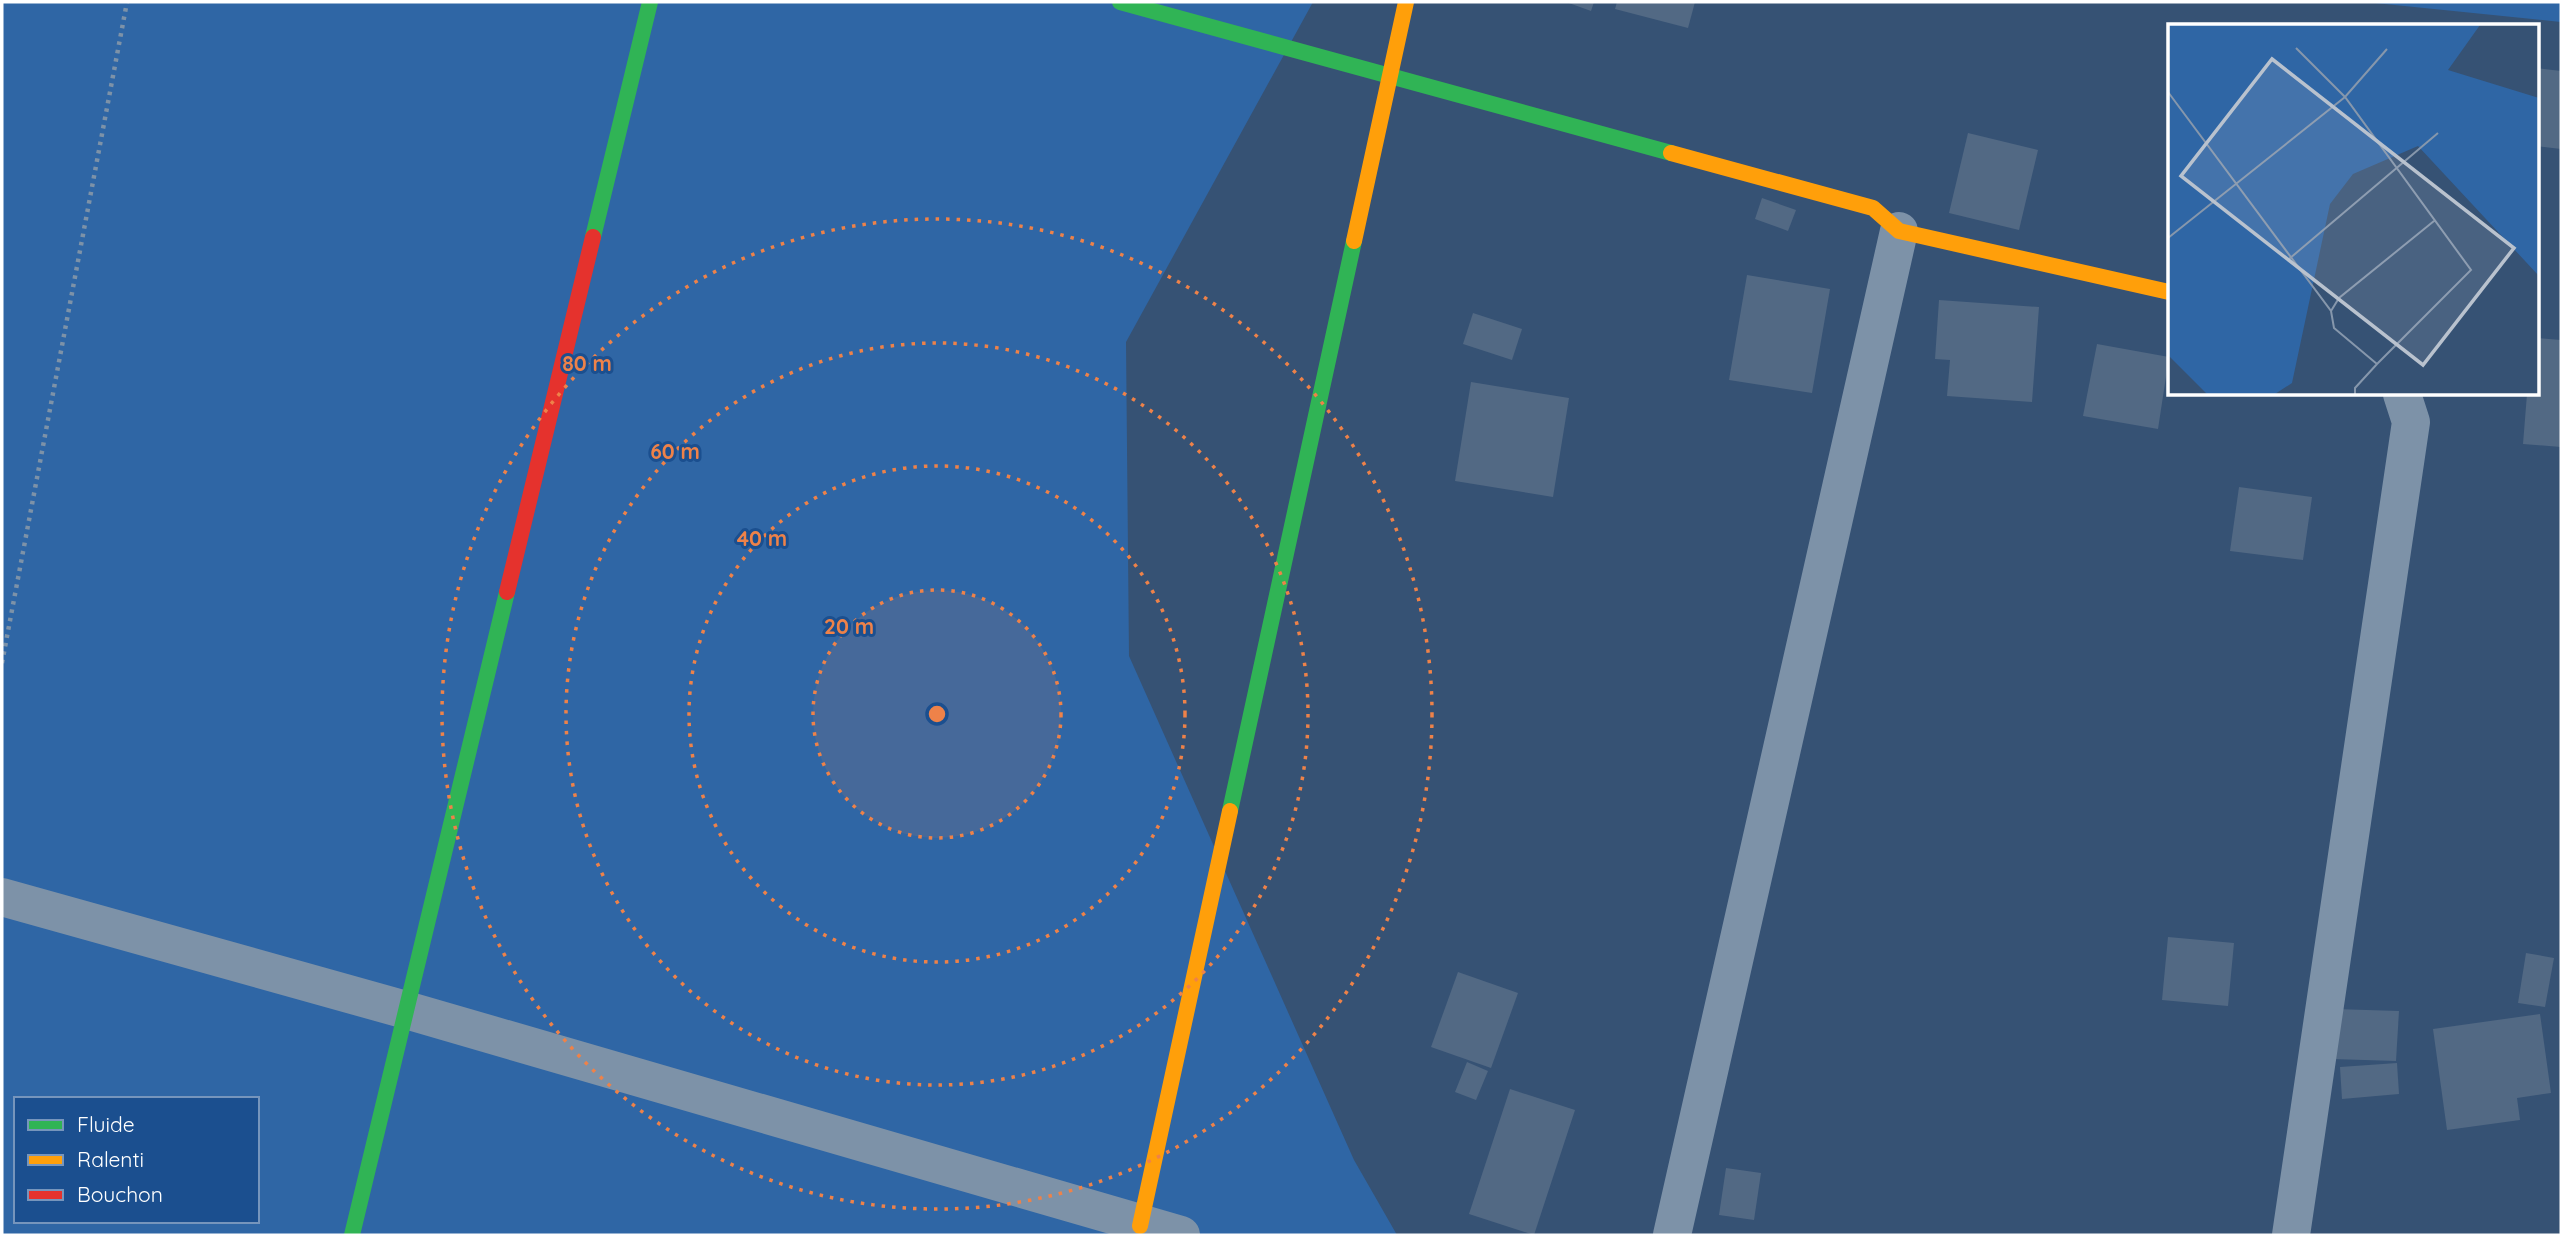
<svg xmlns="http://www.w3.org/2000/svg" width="2563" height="1237" viewBox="0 0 2563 1237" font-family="Quicksand,sans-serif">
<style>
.green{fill:#2f66a5;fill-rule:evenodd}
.building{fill:#526984}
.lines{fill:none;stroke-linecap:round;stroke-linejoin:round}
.path{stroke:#7d92a8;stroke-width:4.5;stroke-dasharray:3.5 5;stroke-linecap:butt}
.street{stroke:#7d92a8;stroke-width:38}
.fast{stroke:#30b455;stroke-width:16}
.slow{stroke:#ff9f0a;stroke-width:16}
.jam{stroke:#e5322d;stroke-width:16}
.ring{fill:none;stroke:#ee8249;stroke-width:3.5;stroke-dasharray:3.5 7}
.inset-road{fill:none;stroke:#8697ac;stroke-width:2}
.view{fill:#b9c2ce;fill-opacity:0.15;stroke:#b9c2ce;stroke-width:3.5}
.inset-edge{fill:none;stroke:#fff;stroke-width:3.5}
.centre{fill:#ee8249;stroke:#1b4f8f;stroke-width:3.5}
.ring-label{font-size:21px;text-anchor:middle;font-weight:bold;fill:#ee8249;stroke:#1b4f8f;stroke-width:6;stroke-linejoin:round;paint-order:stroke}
</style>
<rect width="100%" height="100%" fill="#365274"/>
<!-- green -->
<g class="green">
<path d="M 2,2 L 1313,2 L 1126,342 L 1129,656 L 1354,1160 L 1397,1235 L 2,1235 ZM 16,1099 L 257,1099 L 257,1221 L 16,1221 Z"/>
<path d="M 2365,2 L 2561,2 L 2561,22 Z"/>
</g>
<!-- building -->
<g class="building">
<path d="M 1566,2 L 1594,2 L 1591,11 Z"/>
<path d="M 1617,2 L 1695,2 L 1688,28 L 1615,9 Z"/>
<path d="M 2537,68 L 2561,71 L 2561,149 L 2537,146 Z"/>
<path d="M 1968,133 L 2038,150 L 2019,230 L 1949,213 Z"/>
<path d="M 1762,198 L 1796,210 L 1788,231 L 1755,219 Z"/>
<path d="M 1747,275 L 1830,289 L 1812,393 L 1729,380 Z"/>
<path d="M 1939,300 L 2039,307 L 2032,402 L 1947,396 L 1950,360 L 1935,359 Z"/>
<path d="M 1473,313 L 1522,329 L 1512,360 L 1463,344 Z"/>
<path d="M 2537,338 L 2561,340 L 2561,447 L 2523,444 L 2527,394 L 2537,394 Z"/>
<path d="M 2097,344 L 2169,357 L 2158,429 L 2083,416 Z"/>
<path d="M 1471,382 L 1569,398 L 1553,497 L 1455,481 Z"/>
<path d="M 2239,487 L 2312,497 L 2303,560 L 2230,551 Z"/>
<path d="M 2168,937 L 2234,943 L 2228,1006 L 2162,1000 Z"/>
<path d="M 2526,953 L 2554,958 L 2545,1007 L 2518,1003 Z"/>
<path d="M 1458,972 L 1518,993 L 1491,1068 L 1431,1047 Z"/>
<path d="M 2334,1009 L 2399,1011 L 2396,1061 L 2332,1059 Z"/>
<path d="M 2540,1014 L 2551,1093 L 2517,1098 L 2520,1120 L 2447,1130 L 2433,1029 Z"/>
<path d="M 1467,1062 L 1488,1071 L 1476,1100 L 1455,1092 Z"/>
<path d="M 2397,1063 L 2399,1094 L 2342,1099 L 2340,1067 Z"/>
<path d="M 1510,1089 L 1575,1110 L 1534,1235 L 1469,1214 Z"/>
<path d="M 1726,1168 L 1761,1173 L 1754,1220 L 1719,1215 Z"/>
</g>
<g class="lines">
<!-- path -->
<path class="path" d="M 2,663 L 127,2"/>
<!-- street -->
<g class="street">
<path d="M 2,897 L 406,1010 L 1181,1235"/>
<path d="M 1672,1235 L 1899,231"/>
<path d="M 2291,1235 L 2411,422 L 2402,394"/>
</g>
<!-- fast -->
<g class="fast">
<path d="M 1120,2 L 1671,153"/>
<path d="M 593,237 L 650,2"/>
<path d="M 1230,811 L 1354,241"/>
<path d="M 352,1235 L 507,592"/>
</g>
<!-- slow -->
<g class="slow">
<path d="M 1671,153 L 1873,208 L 1899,231 L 2169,292"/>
<path d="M 1354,241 L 1406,2"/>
<path d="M 1140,1226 L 1230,811"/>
</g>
<!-- jam -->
<path class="jam" d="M 507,592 L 593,237"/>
</g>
<!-- distance rings -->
<circle cx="937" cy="714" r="124" fill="#ee8249" fill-opacity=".12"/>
<g class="ring">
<circle cx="937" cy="714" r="124"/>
<circle cx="937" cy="714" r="248"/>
<circle cx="937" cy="714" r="371"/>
<circle cx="937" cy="714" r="495"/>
</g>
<!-- overview -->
<g transform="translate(2168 24)">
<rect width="371" height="371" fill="#365274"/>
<path d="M 0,1 L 312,1 L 280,46 L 371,74 L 371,252 L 250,122 L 185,150 L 162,180 L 124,359 L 107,370 L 39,370 L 0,331 Z" fill="#2f66a5"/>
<path class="inset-road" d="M 128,24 L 177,73 L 303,246 L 209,340 L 187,364 L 187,370M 0,68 L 163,287 L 166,304 L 209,340M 0,214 L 177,73 L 219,25M 121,235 L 270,109M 163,287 L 171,274 L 266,197"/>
<path class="view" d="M 104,35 L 346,224 L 255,341 L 13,152 Z"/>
<rect width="371" height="371" class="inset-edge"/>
</g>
<circle cx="937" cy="714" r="10" class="centre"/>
<g class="ring-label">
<text x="587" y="371">80 m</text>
<text x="675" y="459">60 m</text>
<text x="762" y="546">40 m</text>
<text x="849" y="634">20 m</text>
</g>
<!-- border -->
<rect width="2563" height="1237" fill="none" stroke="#ffffff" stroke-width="7"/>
<!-- legend -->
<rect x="14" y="1097" width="245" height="126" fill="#1b4f8f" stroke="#7695bc" stroke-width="2"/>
<rect x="28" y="1120" width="35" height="10" fill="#30b455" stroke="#7695bc" stroke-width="2"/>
<text x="77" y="1132" font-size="21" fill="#ffffff">Fluide</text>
<rect x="28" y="1155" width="35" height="10" fill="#ff9f0a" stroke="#7695bc" stroke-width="2"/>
<text x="77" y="1167" font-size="21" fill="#ffffff">Ralenti</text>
<rect x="28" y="1190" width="35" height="10" fill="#e5322d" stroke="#7695bc" stroke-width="2"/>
<text x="77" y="1202" font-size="21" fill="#ffffff">Bouchon</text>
</svg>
